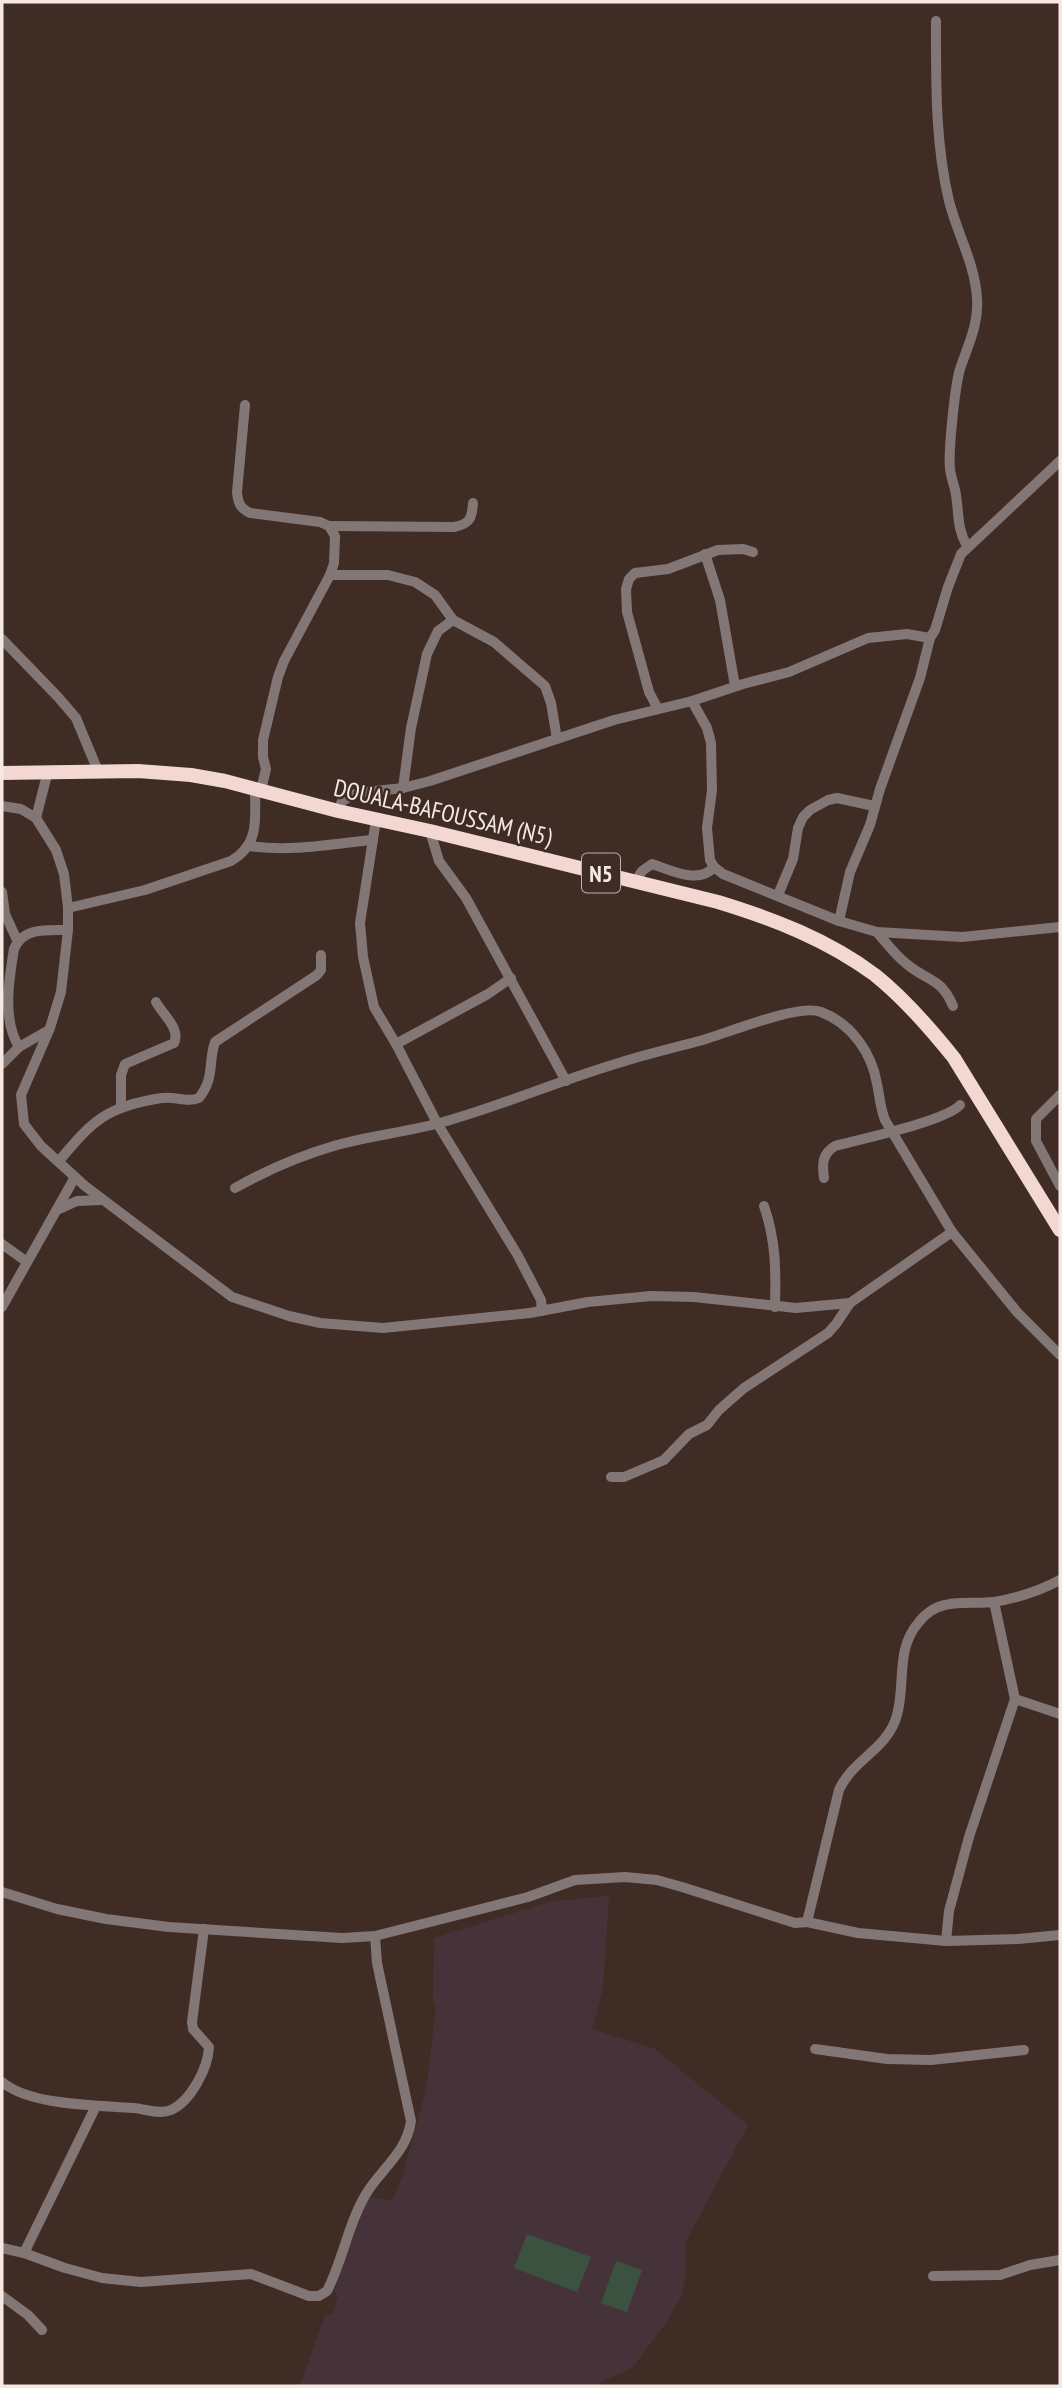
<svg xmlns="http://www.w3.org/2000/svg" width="1062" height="2388" viewBox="0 0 1062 2388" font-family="'PT Sans Narrow',sans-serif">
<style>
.education{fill:#46333a}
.green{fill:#3c5241}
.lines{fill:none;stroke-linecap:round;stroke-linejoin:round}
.minor{stroke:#827775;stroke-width:10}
.highway{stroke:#f3d7d2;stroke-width:14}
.labels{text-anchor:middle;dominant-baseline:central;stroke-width:5;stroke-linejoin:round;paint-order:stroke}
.shield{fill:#3f2c24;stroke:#bfb0aa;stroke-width:2}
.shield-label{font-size:23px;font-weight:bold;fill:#f6e9e4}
.street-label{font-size:24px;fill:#f6e9e4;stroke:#3f2c24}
</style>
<rect width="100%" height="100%" fill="#3f2c24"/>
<!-- education -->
<path class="education" d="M 609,1896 L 603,1989 L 592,2029 L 655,2049 L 748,2125 L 685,2243 L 686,2273 L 681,2297 L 666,2323 L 632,2368 L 593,2386 L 300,2386 L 325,2315 L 333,2314 L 338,2296 L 334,2291 L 368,2197 L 392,2200 L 402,2177 L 426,2090 L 436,2006 L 433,2000 L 434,1938 L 553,1901 Z"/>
<!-- green -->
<g class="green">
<path d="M 527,2234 L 591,2257 L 577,2292 L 514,2268 Z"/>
<path d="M 616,2261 L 642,2270 L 627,2312 L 601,2303 Z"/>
</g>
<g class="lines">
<!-- minor -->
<g class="minor">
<path d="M 936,21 C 936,82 935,142 949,201 C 957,233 975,264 977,298 C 979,324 968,345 960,369 C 955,386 948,452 950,469 C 951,478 955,487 956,495 C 959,514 957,529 967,546"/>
<path d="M 245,405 L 237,492 C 238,503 240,508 250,513 L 320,522 L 329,526 L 335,536 L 334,563 L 330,575 L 284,661 L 278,677 L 263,740 L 263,757 L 266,769 L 261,790"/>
<path d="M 329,526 L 454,527 C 470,524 472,518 473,503"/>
<path d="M 705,554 L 720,600 L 735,686"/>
<path d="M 330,575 L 388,575 L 415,582 L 435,595 L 453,620 L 494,642 L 545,686 L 551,703 L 557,739"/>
<path d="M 2,639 L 58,697 L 76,718 L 98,771"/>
<path d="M 692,701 L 707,728 L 711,743 L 712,790 L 707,828 L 710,860 L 714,867 L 723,874 L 839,921 L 877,932 L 962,937 L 1060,927"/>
<path d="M 658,709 L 649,692 L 627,612 L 626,589 L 629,579 L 635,573 L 668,569 L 718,550 L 743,549 L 753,552"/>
<path d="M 403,788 L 411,728 L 427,654 L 438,631 L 453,620"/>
<path d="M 2,806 L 21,809 L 36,818 L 56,850 L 64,874 L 68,908 L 68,930 L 61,992 L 50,1028 L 21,1095 L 24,1124 L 41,1146 L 85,1186 L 232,1297 L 289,1316 L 320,1323 L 383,1328 L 530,1313 L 588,1302 L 651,1296 L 694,1297 L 796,1308 L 850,1303"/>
<path d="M 338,811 L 342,801 L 357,793 L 403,788 L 430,781 L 614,720 L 692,701 L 743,684 L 789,672 L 868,638 L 907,634 L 930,638 L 935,630 L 948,587 L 961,554 L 1060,461"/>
<path d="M 36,818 L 48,771"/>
<path d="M 376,820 L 360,923 L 363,957 L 374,1007 L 396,1044 L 437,1123 L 517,1254 L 541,1300 L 542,1311"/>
<path d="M 430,831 L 439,861 L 466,898 L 566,1081"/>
<path d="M 249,846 C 292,852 329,844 373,840"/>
<path d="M 635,882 L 642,871 L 652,864 C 670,870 699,885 714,867"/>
<path d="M 2,892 L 5,914 L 17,940"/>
<path d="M 778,895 L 793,859 L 798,828 L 803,817 L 810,810 L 828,800 L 837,798 L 874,806"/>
<path d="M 68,908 L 145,890 L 231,861 C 260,844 255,819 255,789"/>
<path d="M 839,921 L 850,872 L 870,825 L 880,789 L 920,678 L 930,638"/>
<path d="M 877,932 C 887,944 896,956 908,965 C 929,982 941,978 953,1006"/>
<path d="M 396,1044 L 488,994 L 511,978"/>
<path d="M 19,1047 C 2,1020 9,979 14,949 C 23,927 48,930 68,930"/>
<path d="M 2,1064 L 19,1047 L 49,1030"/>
<path d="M 1060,1095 L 1036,1119 L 1036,1141 L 1060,1186"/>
<path d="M 121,1108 L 121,1075 L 125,1064 L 174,1043 C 181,1029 163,1015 156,1002"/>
<path d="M 59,1161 C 92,1121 107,1106 162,1098 C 175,1096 187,1103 199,1098 C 215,1078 208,1062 215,1042 L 317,975 L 321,970 L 321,955"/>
<path d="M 824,1178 C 822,1164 822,1154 835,1146 C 861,1139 946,1121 960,1105"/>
<path d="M 235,1188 C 267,1170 302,1155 337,1145 C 370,1136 404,1132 436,1124 C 499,1107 560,1080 622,1062 C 647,1054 673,1048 699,1041 C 726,1034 798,1003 821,1012 C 851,1023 872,1053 877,1084 C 880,1097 880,1108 885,1120 L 952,1232 L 1017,1312 L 1060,1355"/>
<path d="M 764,1206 C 776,1241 776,1270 775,1307"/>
<path d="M 57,1210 L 77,1201 L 102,1200"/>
<path d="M 2,1244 L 27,1262"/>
<path d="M 2,1307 L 75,1177"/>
<path d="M 611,1477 L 624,1477 L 664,1460 L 689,1434 L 707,1425 L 719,1410 L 744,1388 L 828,1333 L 836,1324 L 850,1303 L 952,1232"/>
<path d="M 1015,1699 L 1060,1714"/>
<path d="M 2,1892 L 57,1909 L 106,1919 L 169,1927 L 342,1938 L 375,1936 L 528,1897 L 575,1880 L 625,1877 L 657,1880 L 682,1887 L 795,1923 L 807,1922 L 858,1933 L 946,1941 L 1018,1939 L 1060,1935"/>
<path d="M 807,1922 L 839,1790 C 853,1759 888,1749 897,1715 C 906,1683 895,1649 919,1622 C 925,1614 935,1607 945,1605 C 961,1601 978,1604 994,1602 C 1017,1598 1040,1591 1060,1580"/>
<path d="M 946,1941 L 949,1911 L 969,1837 L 1015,1699 L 994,1602"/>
<path d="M 815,2049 L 887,2059 L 931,2060 L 1024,2050"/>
<path d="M 2,2082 C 31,2106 97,2105 134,2108 C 145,2109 160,2115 171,2110 C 191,2101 208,2068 209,2047 L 193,2029 L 192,2022 L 204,1929"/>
<path d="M 2,2248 L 24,2253 L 65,2268 L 102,2278 L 141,2282 L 251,2274 L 309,2296 L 319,2296 L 327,2291 C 343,2260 348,2224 366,2194 C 381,2169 407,2152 411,2121 L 377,1963 L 375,1936"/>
<path d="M 24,2253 L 96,2106"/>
<path d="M 933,2276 L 1000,2275 L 1030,2265 L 1060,2260"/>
<path d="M 2,2296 L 28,2315 L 42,2330"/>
</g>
<!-- highway -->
<path class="highway" d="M 2,773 L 138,771 L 191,775 L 225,781 L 338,811 L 430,831 L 718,902 C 774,919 828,940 875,975 C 905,999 930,1028 954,1058 L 1060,1230"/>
</g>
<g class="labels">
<!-- shield labels -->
<rect class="shield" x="582" y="853.5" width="38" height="39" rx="5"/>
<g class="shield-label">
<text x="601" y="873">N5</text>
</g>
<!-- street labels -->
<g class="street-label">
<text transform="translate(443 812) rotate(13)">DOUALA-BAFOUSSAM (N5)</text>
</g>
</g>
<!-- border -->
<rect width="1062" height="2388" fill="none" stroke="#f6e9e4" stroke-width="7"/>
</svg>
